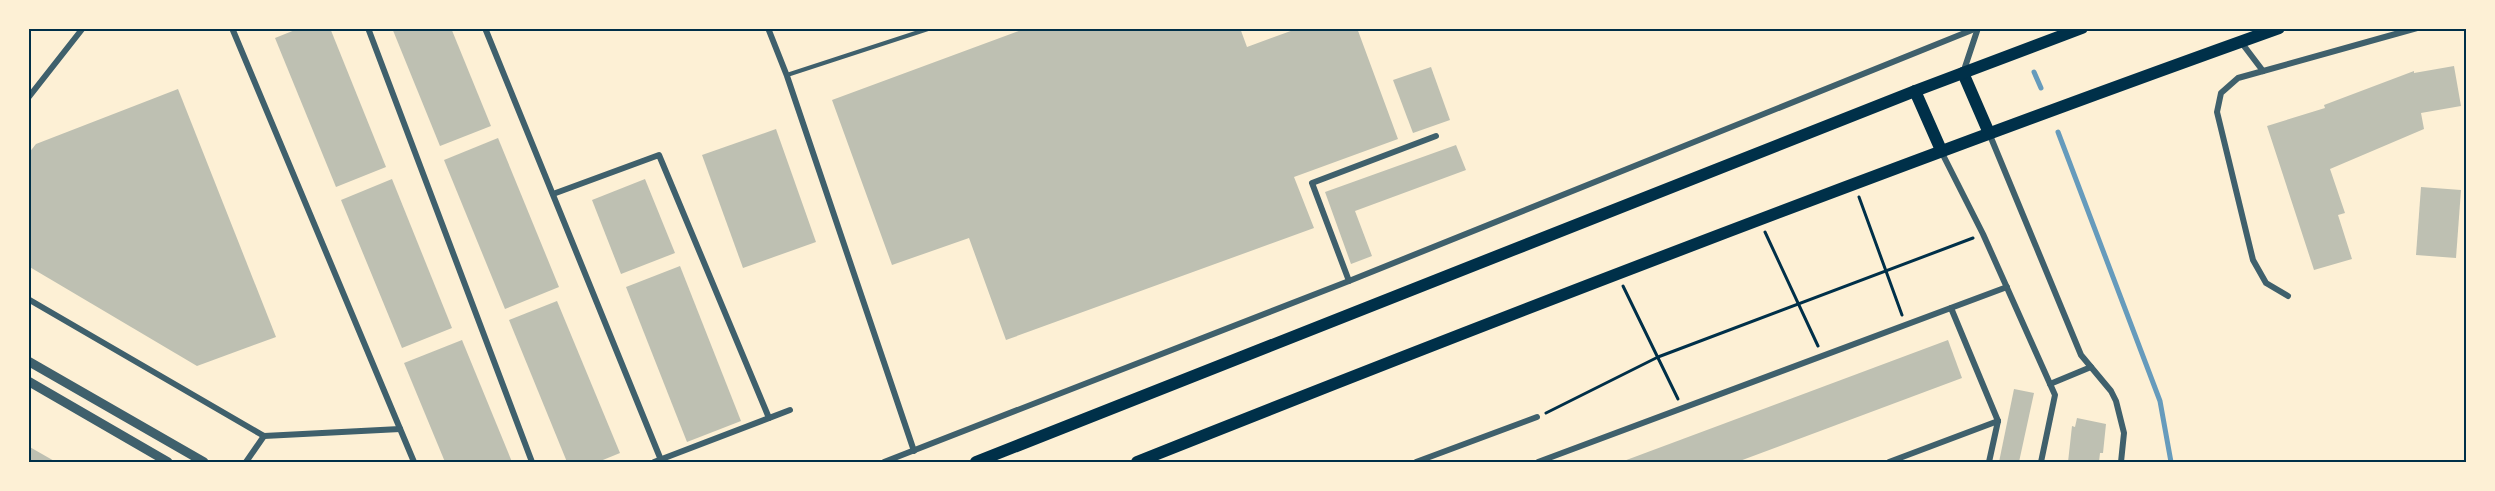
<svg xmlns="http://www.w3.org/2000/svg" width="2495" height="491" viewBox="0 0 2495 491" font-family="Overpass,sans-serif">
<style>
.lines{fill:none;stroke-linecap:round;stroke-linejoin:round}
.stream{stroke:#669bbc;stroke-width:5}
.building{fill:#bec0b2}
.path{stroke:#003049;stroke-width:3}
.service{stroke:#3f606c;stroke-width:4}
.minor{stroke:#3f606c;stroke-width:6}
.tertiary{stroke:#3f606c;stroke-width:9}
.trunk{stroke:#003049;stroke-width:12}
.neatline{fill:none;stroke:#003049;stroke-width:2}
</style>
<rect width="100%" height="100%" fill="#fdf0d5"/>
<g class="lines">
<!-- stream -->
<g class="stream">
<path d="M 2034,72 L 2041,88"/>
<path d="M 2058,132 L 2160,401 L 2171,462"/>
</g>
</g>
<!-- building -->
<g class="building">
<path d="M 300,28 L 330,28 L 386,167 L 336,187 L 275,38 Z"/>
<path d="M 392,28 L 451,28 L 491,126 L 440,146 Z"/>
<path d="M 1027,28 L 1240,28 L 1247,47 L 1299,28 L 1357,28 L 1398,139 L 1294,177 L 1314,228 L 1006,340 L 969,238 L 892,265 L 832,100 Z"/>
<path d="M 2454,66 L 2461,106 L 2421,113 L 2424,129 L 2330,169 L 2345,213 L 2338,215 L 2352,259 L 2314,270 L 2267,126 L 2325,108 L 2324,105 L 2414,71 L 2414,73 Z"/>
<path d="M 1431,67 L 1450,120 L 1413,133 L 1393,80 Z"/>
<path d="M 178,89 L 276,337 L 197,366 L 28,266 L 28,154 L 36,144 Z"/>
<path d="M 776,129 L 816,242 L 743,268 L 702,155 Z"/>
<path d="M 498,138 L 559,287 L 505,309 L 444,160 Z"/>
<path d="M 1456,145 L 1466,170 L 1355,211 L 1372,256 L 1351,264 L 1325,192 Z"/>
<path d="M 392,179 L 452,328 L 402,348 L 341,200 Z"/>
<path d="M 645,179 L 675,253 L 621,274 L 592,200 Z"/>
<path d="M 2421,187 L 2461,190 L 2456,258 L 2416,255 Z"/>
<path d="M 680,266 L 741,421 L 687,442 L 626,287 Z"/>
<path d="M 557,301 L 620,453 L 598,462 L 567,462 L 509,320 Z"/>
<path d="M 462,340 L 512,462 L 445,462 L 404,363 Z"/>
<path d="M 1948,340 L 1962,378 L 1737,462 L 1621,462 Z"/>
<path d="M 2014,389 L 2034,393 L 2019,462 L 1999,462 Z"/>
<path d="M 2077,418 L 2106,424 L 2103,453 L 2100,453 L 2099,462 L 2068,462 L 2072,426 L 2075,427 Z"/>
<path d="M 28,446 L 56,462 L 28,462 Z"/>
</g>
<g class="lines">
<!-- path -->
<g class="path">
<path d="M 1859,197 L 1902,315"/>
<path d="M 1765,232 L 1818,346"/>
<path d="M 1623,286 L 1678,399"/>
<path d="M 1546,413 L 1658,357 L 1973,238"/>
</g>
<!-- service -->
<path class="service" d="M 787,75 L 931,28"/>
<!-- minor -->
<g class="minor">
<path d="M 232,28 L 414,462"/>
<path d="M 368,28 L 532,462"/>
<path d="M 485,28 L 661,460"/>
<path d="M 768,28 L 787,76 L 914,451"/>
<path d="M 2241,42 L 2263,71"/>
<path d="M 1963,73 L 1978,28"/>
<path d="M 28,98 L 83,28"/>
<path d="M 1989,133 L 2081,355 L 2111,391 L 2116,401 L 2124,433 L 2121,462"/>
<path d="M 1941,151 L 1983,234 L 2055,395 L 2041,462"/>
<path d="M 553,194 L 659,155 L 769,418"/>
<path d="M 1349,281 L 1312,183 L 1436,136"/>
<path d="M 2288,296 L 2266,283 L 2253,260 L 2217,112 L 2221,93 L 2238,78 L 2417,28"/>
<path d="M 28,299 L 264,436 L 400,429"/>
<path d="M 1951,308 L 1998,421"/>
<path d="M 2050,384 L 2091,367"/>
<path d="M 246,462 L 264,436"/>
<path d="M 654,462 L 790,410"/>
<path d="M 884,462 L 1349,281 L 1977,28"/>
<path d="M 1416,462 L 1537,417"/>
<path d="M 1538,462 L 2007,287"/>
<path d="M 1889,462 L 1998,421"/>
<path d="M 1989,462 L 1998,421"/>
</g>
<!-- tertiary -->
<g class="tertiary">
<path d="M 28,361 L 204,462"/>
<path d="M 28,381 L 168,462"/>
</g>
<!-- trunk -->
<g class="trunk">
<path d="M 1963,73 L 1989,133"/>
<path d="M 1915,91 L 1941,150"/>
<path d="M 976,462 L 1915,91 L 2082,28"/>
<path d="M 1137,462 C 1516,311 1896,165 2279,28"/>
</g>
</g>
<!-- border -->
<rect width="2495" height="491" fill="none" stroke="#fdf0d5" stroke-width="60"/>
<rect x="30" y="30" width="2435" height="431" class="neatline"/>
</svg>
